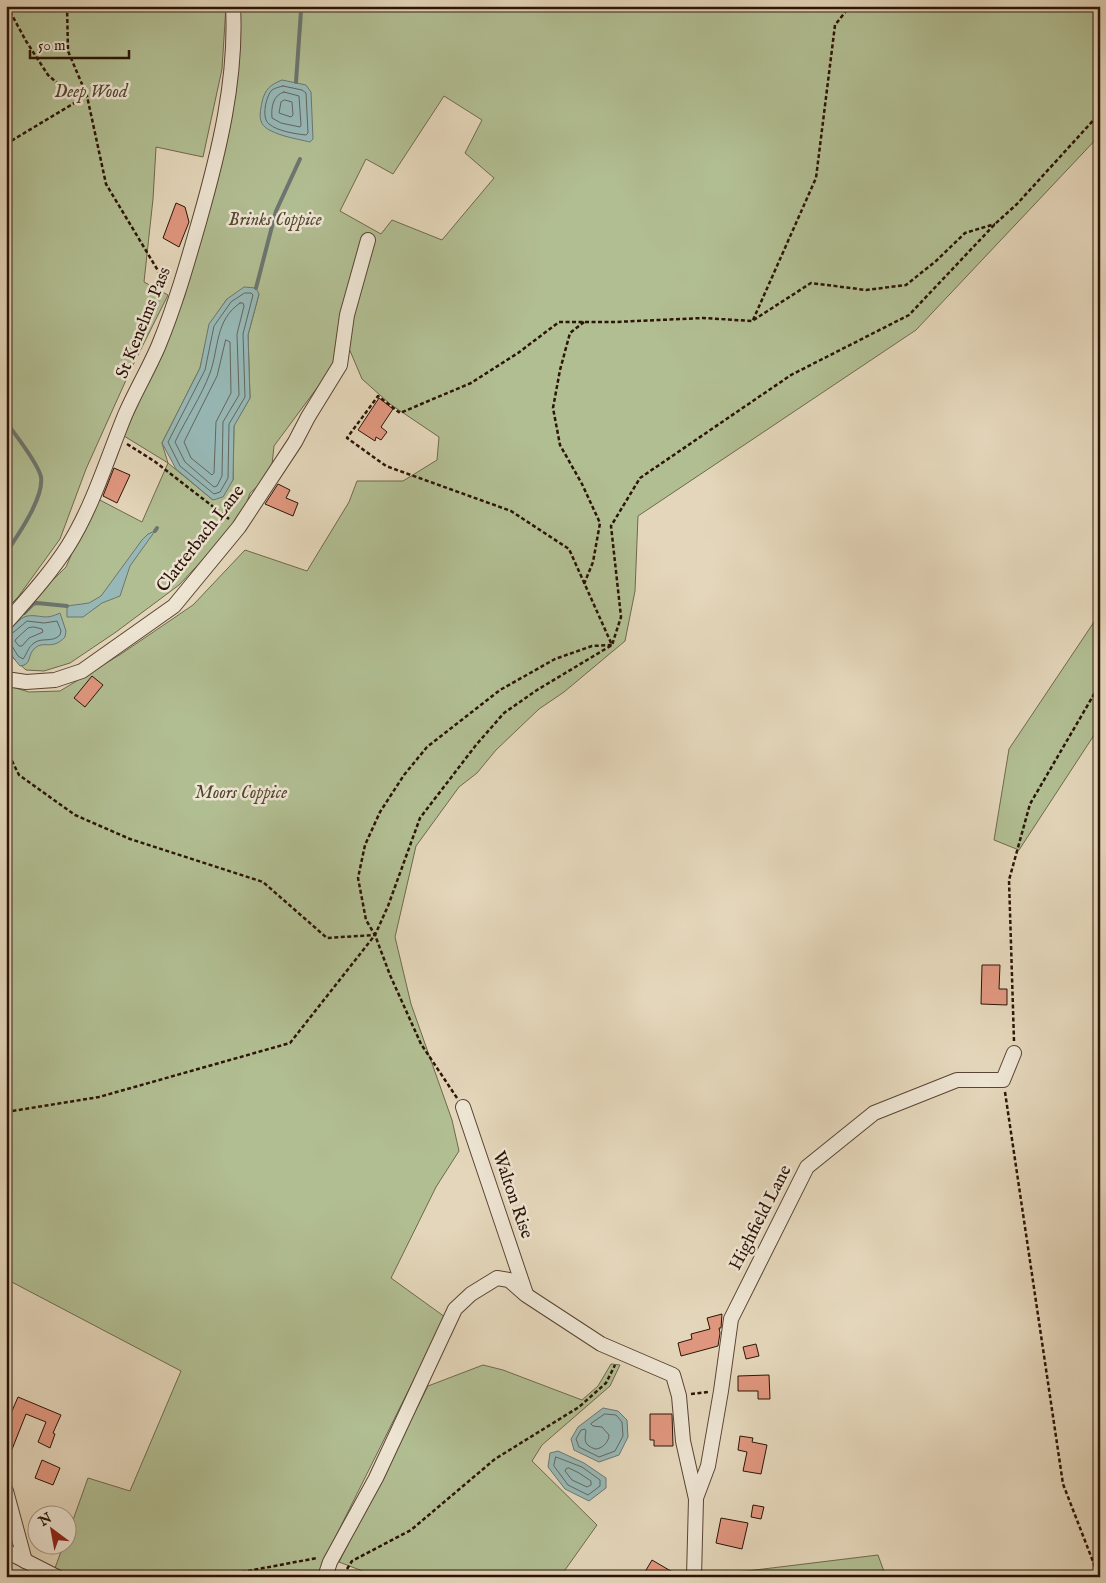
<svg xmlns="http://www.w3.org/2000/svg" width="1106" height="1583" viewBox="0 0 1106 1583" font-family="'IM FELL English',serif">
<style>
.green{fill:#b1be92;stroke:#6e694c;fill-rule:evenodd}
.water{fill:#97b8b6;stroke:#6c7670}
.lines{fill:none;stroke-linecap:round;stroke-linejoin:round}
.shore{stroke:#62665e;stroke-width:1}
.stream{stroke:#6c7670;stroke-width:4}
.building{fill:#e0977f;stroke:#2c1407}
.minor-casing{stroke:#5a4434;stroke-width:16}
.path{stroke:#2c1407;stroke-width:2.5;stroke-dasharray:4 2.5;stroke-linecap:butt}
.minor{stroke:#ede4d2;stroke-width:14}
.labels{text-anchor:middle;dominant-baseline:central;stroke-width:5;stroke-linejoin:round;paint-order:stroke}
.park-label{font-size:18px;font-style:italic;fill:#544731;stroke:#ede4d2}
.street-label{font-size:18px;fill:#2c1407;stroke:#ede4d2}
</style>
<rect width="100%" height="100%" fill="#e4d6ba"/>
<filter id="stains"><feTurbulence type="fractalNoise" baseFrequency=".004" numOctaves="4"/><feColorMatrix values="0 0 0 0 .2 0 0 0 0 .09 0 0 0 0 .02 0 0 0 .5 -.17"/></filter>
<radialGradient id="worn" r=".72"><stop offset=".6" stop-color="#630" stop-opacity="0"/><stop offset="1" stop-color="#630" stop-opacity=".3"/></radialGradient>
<!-- green -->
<g class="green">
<path d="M 6,6 L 226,6 L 222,69 L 203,157 L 156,147 L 153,199 L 144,282 L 168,295 L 131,369 L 86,469 L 60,539 L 18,597 L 6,609 Z"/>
<path d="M 237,6 L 1100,6 L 1100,135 L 916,330 L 638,516 L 635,591 L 625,641 L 564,692 L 539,709 L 496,750 L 477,773 L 459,787 L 416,846 L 395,937 L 411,1004 L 452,1120 L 459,1151 L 436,1187 L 391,1278 L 445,1317 L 327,1554 L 318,1577 L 72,1577 L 55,1568 L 63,1546 L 68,1546 L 68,1534 L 88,1478 L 130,1491 L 181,1371 L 6,1279 L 6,685 L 29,692 L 60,691 L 121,654 L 193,605 L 245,550 L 307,571 L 349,502 L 357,481 L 403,481 L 437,460 L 439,437 L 390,404 L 362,379 L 348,346 L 274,446 L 271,474 L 250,493 L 242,518 L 179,585 L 116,632 L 70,663 L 44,671 L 26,670 L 14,659 L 6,647 L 6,626 L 66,567 L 96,498 L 142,522 L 168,463 L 124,436 L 184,298 L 218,177 L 236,87 ZM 444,96 L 482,120 L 465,153 L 494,178 L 442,240 L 392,220 L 381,234 L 340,211 L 366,159 L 393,174 ZM 259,294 L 248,335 L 250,398 L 234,425 L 233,480 L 213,500 L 168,463 L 162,443 L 200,368 L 210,324 L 227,299 Z"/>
<path d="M 1100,613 L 1100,726 L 1019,850 L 994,840 L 1009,749 Z"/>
<path d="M 611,1364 L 620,1365 L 610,1386 L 542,1445 L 532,1461 L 597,1525 L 560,1577 L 378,1577 L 339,1562 L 428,1386 L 483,1365 L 503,1370 L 582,1400 L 598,1386 Z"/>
<path d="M 878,1555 L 886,1577 L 698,1577 L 699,1574 L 747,1571 Z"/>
</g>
<!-- water -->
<g class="water">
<path d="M 282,80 L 306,85 L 311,92 L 313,139 L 310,142 C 298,139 264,134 261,121 C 259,115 261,108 262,102 C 265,89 270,85 282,80 Z"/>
<path d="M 244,287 L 256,288 L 259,294 L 248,335 L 250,398 L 234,426 L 233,480 L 223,497 L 213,500 L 176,469 L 162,443 L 200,368 L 209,324 L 227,299 Z"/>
<path d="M 155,531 L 130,566 L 120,596 L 102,603 L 83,617 L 67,617 L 67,606 L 89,603 L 101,596 L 142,540 L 148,534 Z"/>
<path d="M 60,613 L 66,631 L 65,637 C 52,651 44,640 35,648 C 27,655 32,665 20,666 C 9,653 6,647 6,631 C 14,627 19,618 27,616 C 41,614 44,621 60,613 Z"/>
<path d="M 603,1408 L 618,1411 L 627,1420 L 628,1437 L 619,1455 L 599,1462 L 574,1450 L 571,1439 L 578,1427 Z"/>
<path d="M 558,1451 L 584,1463 L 606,1478 L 606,1488 L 589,1501 L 565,1489 L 548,1467 L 550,1453 Z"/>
</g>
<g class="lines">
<!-- shore -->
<g class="shore">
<path d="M 283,86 L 302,90 L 306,93 L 308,133 L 306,135 C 296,134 277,131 269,124 C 261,118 266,96 272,90 C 275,88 279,87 283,86 Z"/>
<path d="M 284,92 L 299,96 L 301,125 L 300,127 L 281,123 L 272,118 C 271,107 273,95 284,92 Z"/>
<path d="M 285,100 L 292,102 L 293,115 L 291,117 L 279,113 L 281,102 Z"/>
<path d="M 245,293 L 251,293 L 253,295 L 243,334 L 245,397 L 229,424 L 228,478 L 220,492 L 214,494 L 180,466 L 168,442 L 205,370 L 214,326 L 231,302 Z"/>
<path d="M 240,303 L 243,303 L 244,306 L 237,334 L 239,395 L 223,422 L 222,476 L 217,486 L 214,487 L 185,462 L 175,442 C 186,419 201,397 210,373 C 219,348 215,320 240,303 Z"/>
<path d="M 226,340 L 230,342 L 231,393 L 216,422 L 214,473 L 212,475 L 191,458 L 184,442 L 217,376 Z"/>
<path d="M 34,627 L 42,629 L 43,632 L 29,638 L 22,646 L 19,646 L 15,641 L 16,639 L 28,628 Z"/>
<path d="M 6,635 L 14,632 L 27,621 L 44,623 L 57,621 L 61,631 L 60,635 C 52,643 42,637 34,643 C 28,647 27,654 23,659 L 18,656 L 12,646 L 6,645"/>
<path d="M 605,1414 L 616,1415 L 622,1422 L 623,1436 L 615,1451 L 599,1457 L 579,1447 L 576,1439 L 581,1430 L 585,1429 L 586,1431 C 584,1442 585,1445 595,1449 C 602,1449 609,1442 609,1435 L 602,1427 L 593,1426 L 591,1424 Z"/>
<path d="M 556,1457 L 582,1467 L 600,1480 L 600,1486 L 588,1495 L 568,1485 L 554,1466 Z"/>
<path d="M 569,1468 L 579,1473 L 591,1481 L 591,1485 L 587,1487 L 572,1480 L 565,1471 L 566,1469 Z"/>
</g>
<!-- stream -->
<g class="stream">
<path d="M 296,82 L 301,11 L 300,6"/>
<path d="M 256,288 L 276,211 L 300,159"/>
<path d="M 6,422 C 15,434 38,463 41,477 C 44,498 18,535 6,553"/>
<path d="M 155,531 L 157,528"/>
<path d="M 24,613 L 33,604 L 37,603 L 67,606"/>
</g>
</g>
<!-- building -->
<g class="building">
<path d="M 176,203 L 185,207 L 189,222 L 179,247 L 163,238 Z"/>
<path d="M 379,398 L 393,409 L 381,427 L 387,432 L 381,440 L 376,437 L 375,441 L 358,430 Z"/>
<path d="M 114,468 L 130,475 L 117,503 L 103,496 Z"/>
<path d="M 278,484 L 290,490 L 286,498 L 298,503 L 293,516 L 265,504 Z"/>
<path d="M 92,676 L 103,685 L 85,707 L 74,698 Z"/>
<path d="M 982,965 L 1000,965 L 999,989 L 1007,989 L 1007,1005 L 981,1004 Z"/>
<path d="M 722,1314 L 721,1328 L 719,1328 L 720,1333 L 718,1346 L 681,1356 L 678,1343 L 692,1339 L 691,1334 L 710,1329 L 707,1318 Z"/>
<path d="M 756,1344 L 759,1356 L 746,1359 L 743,1347 Z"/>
<path d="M 769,1375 L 770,1399 L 758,1399 L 758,1391 L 738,1391 L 738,1376 Z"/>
<path d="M 18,1397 L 61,1415 L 53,1433 L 55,1434 L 50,1448 L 38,1442 L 46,1422 L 26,1414 L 7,1462 L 6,1425 Z"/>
<path d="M 650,1414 L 672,1414 L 673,1446 L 654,1446 L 654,1440 L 650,1440 Z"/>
<path d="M 740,1436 L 753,1438 L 752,1442 L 767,1445 L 761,1474 L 743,1471 L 747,1452 L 738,1450 Z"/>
<path d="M 42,1460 L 60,1468 L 53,1485 L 35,1478 Z"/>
<path d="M 753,1505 L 764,1507 L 761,1519 L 751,1517 Z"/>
<path d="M 721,1518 L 748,1523 L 742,1549 L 716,1543 Z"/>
<path d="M 652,1560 L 681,1577 L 642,1577 Z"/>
</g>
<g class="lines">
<defs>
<g id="minor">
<path d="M 6,623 C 28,598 50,574 68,546 C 93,506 107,459 125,415 C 135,392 148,370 158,347 C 175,306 187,264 199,222 C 219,152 237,79 233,6"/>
<path d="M 6,679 L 26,682 L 55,680 L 82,671 L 174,606 L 239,527 L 295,442 L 308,417 L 340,365 L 347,315 L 368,240"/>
<path d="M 463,1107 L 526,1294"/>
<path d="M 6,1491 L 25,1561"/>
<path d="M 696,1498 L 708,1466 L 721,1391 L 731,1319 L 807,1167 L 874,1113 L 957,1080 L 1003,1080 L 1014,1053"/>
<path d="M 6,1551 L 57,1577"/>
<path d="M 325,1577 L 330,1562 L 376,1478 L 455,1309 L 471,1294 L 497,1278 L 509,1280 L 526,1295 L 601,1344 L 673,1375 L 679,1396 L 683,1441 L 696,1499 L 694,1577"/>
</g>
</defs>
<!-- minor casing -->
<use href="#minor" class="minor-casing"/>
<!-- path -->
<g class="path">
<path d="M 7,6 L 26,41 L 48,75 L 73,97 L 87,96"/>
<path d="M 67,6 L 68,51 L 87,96 L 106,184 L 166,284"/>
<path d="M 6,144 L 86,96"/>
<path d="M 753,320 L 816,178 L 835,25 L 850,6"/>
<path d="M 584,322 L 570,333 L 560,370 L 553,408 L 560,445 L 582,484 L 600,523 L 593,562 L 584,584"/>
<path d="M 127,444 L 154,461 L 229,519"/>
<path d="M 6,749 L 19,775 L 75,815 L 130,839 L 263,882 L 327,938 L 374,935"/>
<path d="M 1014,1041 L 1009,880 L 1030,804 L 1100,684"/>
<path d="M 1005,1092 L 1063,1484 L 1099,1577"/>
<path d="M 457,1098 L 421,1044 L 390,975 L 375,935 L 366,920 L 358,878 L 365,845 L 380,812 L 404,775 L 427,747 L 500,690 L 555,659 L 592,646 L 612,645 L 569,549 L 511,511 L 386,466 L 347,438 L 378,396 L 400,413 L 471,383 L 518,353 L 559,322 L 615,322 L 703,318 L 752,321 L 811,283 L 866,290 L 906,285 L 936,261 L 965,233 L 995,224"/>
<path d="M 6,1112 L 99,1097 L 290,1043 L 375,935 L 388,906 L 420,818 L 476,745 L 504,713 L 537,690 L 612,645 L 621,617 L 611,526 L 640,478 L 791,375 L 909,315 L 995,224 L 1017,204 L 1100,113"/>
<path d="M 691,1394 L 708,1392"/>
<path d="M 347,1569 L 352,1561 L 411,1530 L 495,1459 L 579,1407 L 606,1383 L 615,1365"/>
<path d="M 216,1577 L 317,1558"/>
</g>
<!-- minor -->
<use href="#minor" class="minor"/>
</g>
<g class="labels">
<!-- park labels -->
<g class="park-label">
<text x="91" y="92">Deep Wood</text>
<text x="275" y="220">Brinks Coppice</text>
<text x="241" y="793">Moors Coppice</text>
</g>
<!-- street labels -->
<g class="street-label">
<text transform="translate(144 323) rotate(-68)">St Kenelms Pass</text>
<text transform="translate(201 539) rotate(-52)">Clatterbach Lane</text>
<text transform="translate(512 1195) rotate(71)">Walton Rise</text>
<text transform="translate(761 1218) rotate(-63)">Highfield Lane</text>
</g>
</g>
<!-- margin -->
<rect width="1106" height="1583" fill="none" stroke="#e4d6ba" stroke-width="25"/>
<rect x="8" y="8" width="1091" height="1568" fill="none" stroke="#2c1407" stroke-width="2.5"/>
<rect x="12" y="12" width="1081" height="1558" fill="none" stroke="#2c1407"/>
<!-- north arrow -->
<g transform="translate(52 1530) rotate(328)"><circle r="24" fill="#ede4d2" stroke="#a09181"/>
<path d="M0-4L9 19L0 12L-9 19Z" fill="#8f2418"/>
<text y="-8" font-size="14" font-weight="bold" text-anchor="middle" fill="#2c1407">N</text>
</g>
<!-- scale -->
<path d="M30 50v8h99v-8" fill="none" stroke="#2c1407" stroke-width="2.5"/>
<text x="38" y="50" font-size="15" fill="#2c1407" stroke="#ede4d2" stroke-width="4" paint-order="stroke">50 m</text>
<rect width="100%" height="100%" filter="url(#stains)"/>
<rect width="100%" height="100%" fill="url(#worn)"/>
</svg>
